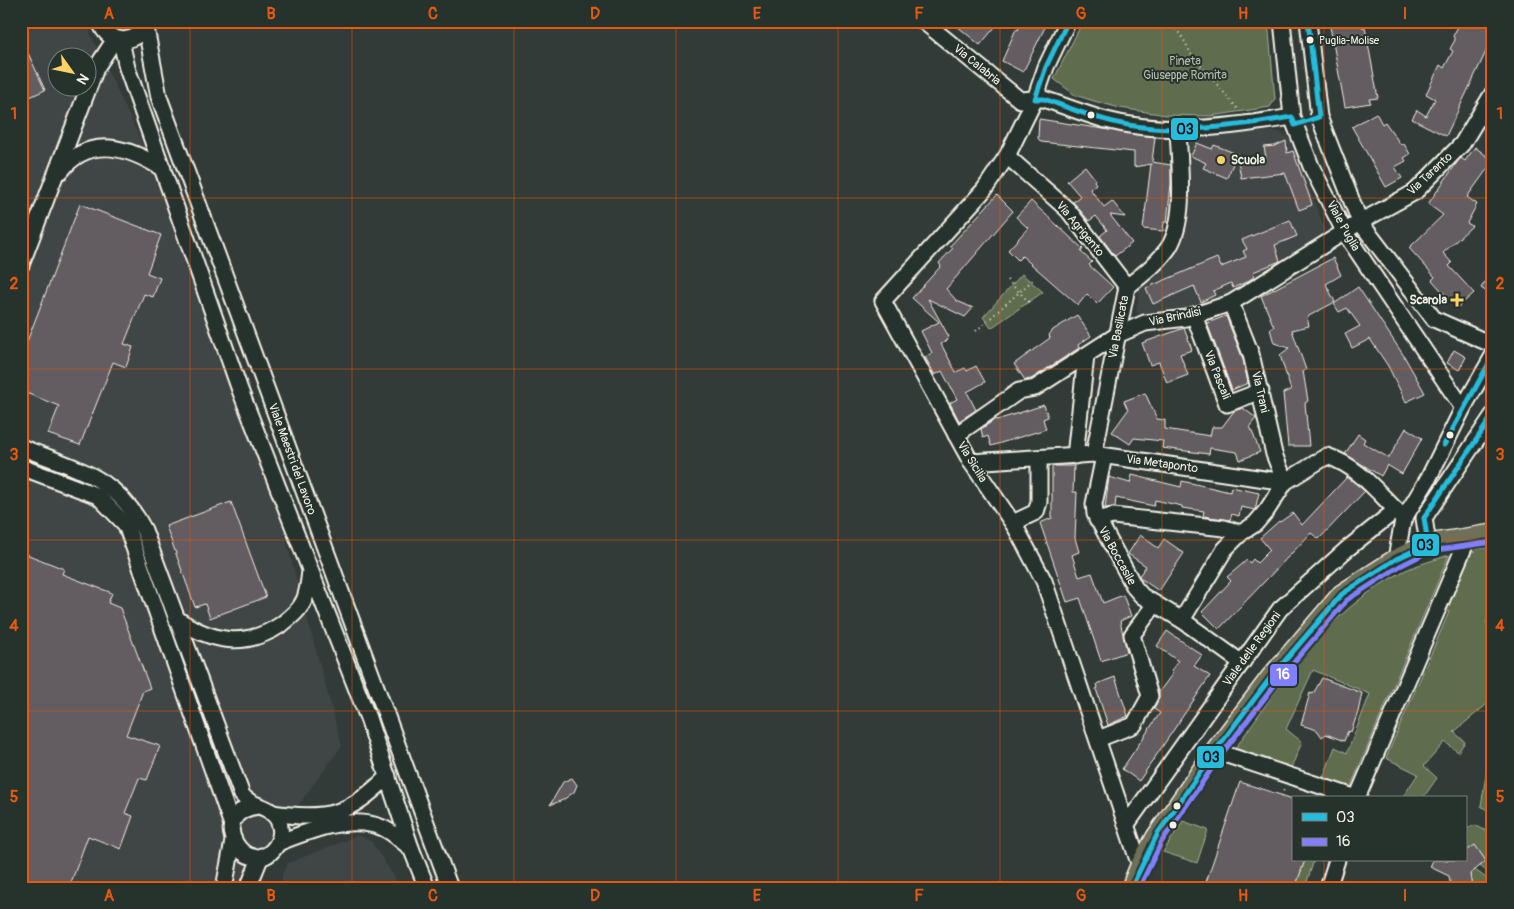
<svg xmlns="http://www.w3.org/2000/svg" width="1514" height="909" viewBox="0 0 1514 909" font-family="Pangolin,sans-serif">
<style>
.built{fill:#414544;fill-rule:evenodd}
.green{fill:#5e6c4e;stroke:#a9ae9b}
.building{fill:#635b61;stroke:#f4f1e8}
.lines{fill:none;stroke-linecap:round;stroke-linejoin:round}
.minor-casing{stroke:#f4f1e8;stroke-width:19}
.major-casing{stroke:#f4f1e8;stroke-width:22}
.path{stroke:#f4f1e8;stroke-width:2;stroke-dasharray:1 4;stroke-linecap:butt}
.minor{stroke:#26332d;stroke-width:15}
.major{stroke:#706f59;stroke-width:19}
.bus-1-casing{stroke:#26332d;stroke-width:9}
.bus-2-casing{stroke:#26332d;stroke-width:9}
.bus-1{stroke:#26bcdd;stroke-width:5}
.bus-2{stroke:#8080ff;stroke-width:5}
.grid{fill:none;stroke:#e8590c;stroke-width:1;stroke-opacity:0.55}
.bus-dot{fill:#f4f1e8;stroke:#26332d;stroke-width:2}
.poi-dot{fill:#ffd166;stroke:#26332d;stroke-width:2}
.labels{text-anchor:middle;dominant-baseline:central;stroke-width:4;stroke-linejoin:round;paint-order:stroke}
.bus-label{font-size:11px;fill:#f4f1e8;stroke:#26332d;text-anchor:start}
.park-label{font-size:12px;fill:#b8bcaa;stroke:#26332d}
.street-label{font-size:12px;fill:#f4f1e8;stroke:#26332d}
.poi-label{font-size:12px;font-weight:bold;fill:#f4f1e8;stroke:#26332d;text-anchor:start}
.line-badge{stroke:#26332d;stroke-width:2}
.badge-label{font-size:14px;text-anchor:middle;font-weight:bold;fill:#fff}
.pale-badge-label{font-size:14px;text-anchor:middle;font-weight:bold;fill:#111}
.neatline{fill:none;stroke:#e8590c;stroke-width:2}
.grid-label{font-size:16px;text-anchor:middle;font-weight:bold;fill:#e8590c}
</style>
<rect width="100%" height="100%" fill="#323b37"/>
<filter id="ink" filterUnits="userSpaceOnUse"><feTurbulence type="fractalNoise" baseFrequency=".02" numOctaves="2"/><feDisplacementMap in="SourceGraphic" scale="10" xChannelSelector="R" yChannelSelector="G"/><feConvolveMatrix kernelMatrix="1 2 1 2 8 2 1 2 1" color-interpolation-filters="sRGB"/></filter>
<g filter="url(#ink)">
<!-- built -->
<g class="built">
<path d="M 21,21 L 95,21 L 90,33 L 151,161 L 276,503 L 342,746 L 237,888 L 21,888 ZM 58,58 L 88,58 L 88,88 L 58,88 Z"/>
<path d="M 1263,130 L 1280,132 L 1290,138 L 1325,229 L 1321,240 L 1256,282 L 1222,298 L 1194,306 L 1142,317 L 1136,311 L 1140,285 L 1177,243 L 1188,216 L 1191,181 L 1185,149 L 1187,143 L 1191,139 Z"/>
<path d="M 359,835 L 371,841 L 394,876 L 400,888 L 277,888 L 282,886 L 282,874 L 288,863 Z"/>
</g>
<!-- green -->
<g class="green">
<path d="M 1083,21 L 1268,21 L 1275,99 L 1270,107 L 1211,116 L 1166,115 L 1120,108 L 1094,101 L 1075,95 L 1054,79 Z"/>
<path d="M 1022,274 L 1043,292 L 991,328 L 983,317 Z"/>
<path d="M 1493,547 L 1493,588 L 1490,593 L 1493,595 L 1493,606 L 1486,623 L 1493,627 L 1493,699 L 1454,732 L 1465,742 L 1458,752 L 1445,742 L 1424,766 L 1437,778 L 1423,798 L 1402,798 L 1418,774 L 1386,758 L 1449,612 L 1439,606 L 1461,555 L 1475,551 L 1476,549 Z"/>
<path d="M 1449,555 L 1350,788 L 1323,778 L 1335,747 L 1347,753 L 1370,694 L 1313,670 L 1286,729 L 1302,742 L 1291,768 L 1235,749 C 1283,680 1328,609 1406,570 C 1419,564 1435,560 1449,555 Z"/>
<path d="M 1493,749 L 1493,814 L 1481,806 L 1487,769 L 1491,765 Z"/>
<path d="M 1183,821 L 1208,830 L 1197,863 L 1163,852 Z"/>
<path d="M 1475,825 L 1493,835 L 1493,876 L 1480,866 L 1486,861 L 1475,846 L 1465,852 L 1465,829 Z"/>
<path d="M 1305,860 L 1314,860 L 1305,888 L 1295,888 Z"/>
<path d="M 1475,870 L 1493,883 L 1490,888 L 1472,888 L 1470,874 Z"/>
</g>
<!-- building -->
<g class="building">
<path d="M 951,21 L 989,21 L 995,27 L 980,45 Z"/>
<path d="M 1022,21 L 1048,21 L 1023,72 L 1002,61 L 1016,29 L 1018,30 Z"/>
<path d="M 1329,21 L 1347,21 L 1348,25 L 1361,22 L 1362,27 L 1365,27 L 1378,98 L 1369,99 L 1371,103 L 1345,107 Z"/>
<path d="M 1461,21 L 1493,21 L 1493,37 L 1446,136 L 1412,119 L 1417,110 L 1426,116 L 1435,99 L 1426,94 L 1440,65 L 1444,68 L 1453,51 L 1450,49 L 1455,40 L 1453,36 Z"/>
<path d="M 21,38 L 45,90 L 21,101 Z"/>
<path d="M 1376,113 L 1382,124 L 1385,122 L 1401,145 L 1404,144 L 1410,154 L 1404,158 L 1406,161 L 1395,167 L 1402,178 L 1386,187 L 1352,127 Z"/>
<path d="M 1039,119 L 1155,137 L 1152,162 L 1171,165 L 1171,184 L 1167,222 L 1164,222 L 1163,231 L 1143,229 L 1151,164 L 1134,167 L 1134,152 L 1041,142 L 1038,138 Z"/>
<path d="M 1286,141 L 1287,153 L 1293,151 L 1311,201 L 1312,205 L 1299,210 L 1285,173 L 1241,178 L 1238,160 L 1266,158 L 1264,147 L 1275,146 Z"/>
<path d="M 1197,143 L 1212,149 L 1214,145 L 1237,154 L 1227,178 L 1203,168 L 1206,163 L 1191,156 Z"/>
<path d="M 1475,147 L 1493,161 L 1467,197 L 1477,204 L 1467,223 L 1472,226 L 1443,253 L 1452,263 L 1449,266 L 1474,293 L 1457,308 L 1432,280 L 1435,277 L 1409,248 L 1443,215 L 1428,204 L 1458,161 L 1461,158 L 1465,161 Z"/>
<path d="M 1085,166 L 1095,179 L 1094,181 L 1096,184 L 1090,189 L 1104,207 L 1112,201 L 1125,217 L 1110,215 L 1132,243 L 1115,256 L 1100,236 L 1107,230 L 1096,216 L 1089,221 L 1073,202 L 1080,196 L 1067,181 Z"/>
<path d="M 997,195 L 1013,211 L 946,289 L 957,301 L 973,308 L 965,317 L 928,299 L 949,337 L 947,338 L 948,340 L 941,344 L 956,372 L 965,368 L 967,371 L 976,366 L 985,382 L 967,392 L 976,410 L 959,421 L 950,403 L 957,399 L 942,371 L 935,375 L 925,357 L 932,353 L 921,331 L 939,322 L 912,298 L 941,266 L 939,263 L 953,248 L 950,246 Z"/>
<path d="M 1031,201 L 1083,249 L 1081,252 L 1092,262 L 1089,265 L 1113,287 L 1097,304 L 1087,294 L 1078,305 L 1022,256 L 1018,260 L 1008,250 L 1028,228 L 1016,217 Z"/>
<path d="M 80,204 L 161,235 L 147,273 L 160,278 L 153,297 L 144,294 L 124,344 L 133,347 L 126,367 L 113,362 L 80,445 L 48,434 L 59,406 L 21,391 L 21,357 Z"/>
<path d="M 1290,220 L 1297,236 L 1275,245 L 1280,261 L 1253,272 L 1254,277 L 1246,282 L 1233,288 L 1231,283 L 1213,291 L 1215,295 L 1201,302 L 1194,286 L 1153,304 L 1146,288 L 1217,258 L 1221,267 L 1246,257 L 1243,251 L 1247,249 L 1242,240 Z"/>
<path d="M 1333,258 L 1341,275 L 1326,284 L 1335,302 L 1307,317 L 1309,326 L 1292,330 L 1306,370 L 1303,371 L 1308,401 L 1305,403 L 1309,446 L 1288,446 L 1283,393 L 1291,390 L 1280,355 L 1289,348 L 1274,343 L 1270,329 L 1274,327 L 1261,296 Z"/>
<path d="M 1493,270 L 1493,296 L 1481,288 Z"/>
<path d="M 1358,287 L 1404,356 L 1425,393 L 1406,402 L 1388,366 L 1370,339 L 1352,348 L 1345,334 L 1360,326 L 1347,308 L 1339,312 L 1334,304 Z"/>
<path d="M 1077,315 L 1091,336 L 1078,345 L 1079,348 L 1031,379 L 1025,380 L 1014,364 L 1050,338 L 1049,335 L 1053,330 Z"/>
<path d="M 1226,316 L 1243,359 L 1248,383 L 1232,390 L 1207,323 Z"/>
<path d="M 1184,328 L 1192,350 L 1180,354 L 1188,375 L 1167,383 L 1159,362 L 1150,365 L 1142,343 Z"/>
<path d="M 1454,350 L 1466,357 L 1459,370 L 1447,363 Z"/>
<path d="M 1145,393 L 1157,419 L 1165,420 L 1165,429 L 1210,436 L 1212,427 L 1222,427 L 1234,411 L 1243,408 L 1256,418 L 1250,426 L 1260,452 L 1240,460 L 1237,452 L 1210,448 L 1209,454 L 1162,448 L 1163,441 L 1134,438 L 1130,444 L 1112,432 L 1128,410 L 1124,401 Z"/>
<path d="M 1044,405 L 1048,417 L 1043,419 L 1046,429 L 991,446 L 988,436 L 983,438 L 981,429 L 996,419 L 997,420 Z"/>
<path d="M 1406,428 L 1422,438 L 1402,474 L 1387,465 L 1381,476 L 1345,454 L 1358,434 L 1365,439 L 1363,443 L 1389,458 Z"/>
<path d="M 1052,466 L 1074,466 L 1073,492 L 1077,492 L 1075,538 L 1079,552 L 1072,555 L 1079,577 L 1092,573 L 1103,603 L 1123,595 L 1131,616 L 1120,621 L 1127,652 L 1101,661 L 1080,598 L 1067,602 L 1040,523 L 1052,518 Z"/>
<path d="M 1132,475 L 1181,487 L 1182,481 L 1230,492 L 1231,487 L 1259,493 L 1255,510 L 1241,507 L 1239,516 L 1232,514 L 1230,520 L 1203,516 L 1204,511 L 1182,508 L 1182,506 L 1155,500 L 1154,506 L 1116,498 L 1115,507 L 1105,508 L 1109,477 L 1130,483 Z"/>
<path d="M 1347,477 L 1365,491 L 1319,539 L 1311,533 L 1219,629 L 1202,612 L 1231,581 L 1227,577 L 1247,560 L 1250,563 L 1253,559 L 1257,563 L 1270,550 L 1260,538 L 1279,521 L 1280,522 L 1293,513 L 1302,525 Z"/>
<path d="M 231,502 L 266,597 L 210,618 L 205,604 L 195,607 L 166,526 Z"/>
<path d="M 1140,535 L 1158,548 L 1164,539 L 1184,553 L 1159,591 L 1140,578 L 1139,576 L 1146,566 L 1128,554 Z"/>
<path d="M 21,552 L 64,569 L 62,574 L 112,593 L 108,603 L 120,608 L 150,688 L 143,691 L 126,735 L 160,746 L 147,780 L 139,778 L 125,813 L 133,816 L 121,849 L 88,836 L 69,888 L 21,888 Z"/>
<path d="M 1167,631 L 1202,655 L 1194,666 L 1210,676 L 1139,781 L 1122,769 L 1160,713 L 1154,709 L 1159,697 L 1159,692 L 1173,673 L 1171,671 L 1178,661 L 1157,646 Z"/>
<path d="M 1115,677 L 1128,716 L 1108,725 L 1096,689 L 1098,688 L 1097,684 Z"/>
<path d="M 1322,678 L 1362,693 L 1358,712 L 1351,732 L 1348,731 L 1344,741 L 1326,734 L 1322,737 L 1317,730 L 1301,725 L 1310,693 L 1313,694 Z"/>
<path d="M 572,778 L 577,785 L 574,792 L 563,800 L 550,805 L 563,782 Z"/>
<path d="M 1240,782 L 1293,799 L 1293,860 L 1305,860 L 1295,888 L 1204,888 Z"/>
<path d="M 1475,845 L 1486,861 L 1470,874 L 1472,888 L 1451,888 L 1449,876 L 1430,867 L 1433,860 L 1465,860 L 1465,852 Z"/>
</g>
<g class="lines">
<defs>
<g id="minor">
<path d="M 100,21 C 107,47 140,45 148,21"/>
<path d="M 923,21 L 1020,100 L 1035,99 L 1007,156 L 984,190 L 883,301 L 971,462 L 1016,528 L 1044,581 L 1140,866"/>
<path d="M 1068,21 L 1046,67 L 1035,99 L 1044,99 C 1064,106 1085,114 1106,120 C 1166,136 1231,127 1292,117"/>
<path d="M 1282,21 L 1292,117 L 1311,166 L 1345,233 L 1463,408"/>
<path d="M 1308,21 L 1319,117 L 1360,222 L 1434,319 L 1493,345"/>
<path d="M 146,28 L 159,97 L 450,888"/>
<path d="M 121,41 L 127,68 L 240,390 L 368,718 L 411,848 L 427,888"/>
<path d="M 1007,156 L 1068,210 L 1127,287"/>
<path d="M 61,171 C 89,134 129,147 163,169"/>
<path d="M 21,265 L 96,68 L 115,39"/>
<path d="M 1194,315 L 1227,404 L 1261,391"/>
<path d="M 956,435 L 1019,391 L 1035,388 L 1117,335 L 1145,323 L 1186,318 L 1231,303 L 1360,222 L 1415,192 L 1462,144 L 1493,93"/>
<path d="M 21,447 C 75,469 116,475 144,530 L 242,795 C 252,808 271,805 278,820 C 282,829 281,839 276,846 C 249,885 201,813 258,806"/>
<path d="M 1094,454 L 1127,287 C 1142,275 1158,263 1169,247 C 1187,218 1179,162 1178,129"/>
<path d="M 1075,456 L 1086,356"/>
<path d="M 1104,456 L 1094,504 L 1095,514 L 1135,588 L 1142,596 L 1182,620 L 1242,663"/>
<path d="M 971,462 L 1094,454 L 1285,482 L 1274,454 L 1251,354 L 1231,303"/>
<path d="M 21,467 L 98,496 L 126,525 L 232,825"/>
<path d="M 1097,520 L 1113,516 L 1224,528 L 1241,533"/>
<path d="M 1016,528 L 1019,520 L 1036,512 L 1039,502 L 1039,459"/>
<path d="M 1428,544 L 1424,518 L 1493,415"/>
<path d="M 1396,559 L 1403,520 L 1428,479 L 1463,408 L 1493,356"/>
<path d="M 177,619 C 212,642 245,649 282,624 C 291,617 301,609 305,598 C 308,590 309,580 310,571"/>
<path d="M 1182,620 L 1225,549 L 1241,533 L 1255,524 L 1267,510 L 1285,482 L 1327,456 C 1357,466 1374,488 1396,510"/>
<path d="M 1098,739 L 1134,725 L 1150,696 L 1132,635 L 1155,604"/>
<path d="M 1215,751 L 1357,798"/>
<path d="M 1357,798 L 1468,538"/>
<path d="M 272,813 C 326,821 350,815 388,776"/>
<path d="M 1127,824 L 1280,609 L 1347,549 L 1396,510 L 1403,520"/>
<path d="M 278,843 C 308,831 351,814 383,828 C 393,832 402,842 411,848"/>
<path d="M 224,888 L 233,841"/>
<path d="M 248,888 L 261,856"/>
<path d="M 1328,888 L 1337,860"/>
</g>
<path id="major" d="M 1131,888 L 1140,866 L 1156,837 L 1215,751 L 1271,677 L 1342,594 L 1396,559 L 1428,544 L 1493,534"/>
</defs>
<!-- minor casing -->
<use href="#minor" class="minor-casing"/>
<!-- major casing -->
<use href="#major" class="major-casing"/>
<!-- path -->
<g class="path">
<path d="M 1169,21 L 1183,38 L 1191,54 L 1238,109"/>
<path d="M 1007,280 L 1029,302"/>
<path d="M 976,331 L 1035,278"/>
<path d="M 1282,796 L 1284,789"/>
</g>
<!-- minor -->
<use href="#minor" class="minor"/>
<!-- major -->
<use href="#major" class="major"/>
<defs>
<g id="bus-1">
<path d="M 1068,21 L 1046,67 L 1035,99 L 1044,99 C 1072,109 1099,120 1128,125 C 1182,134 1238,126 1292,117 L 1295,125 L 1319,117 L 1308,21"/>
<path d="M 1444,445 L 1493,356"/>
<path d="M 1131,888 L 1158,833 L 1215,751 L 1271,677 L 1342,594 L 1396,559 L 1428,544 L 1424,518 L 1493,415"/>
</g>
<path id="bus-2" d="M 1139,888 L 1162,841 L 1221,755 L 1277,682 L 1347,600 L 1400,566 L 1430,551 L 1493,542"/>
</defs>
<!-- bus-1 casing -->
<use href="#bus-1" class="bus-1-casing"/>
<!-- bus-2 casing -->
<use href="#bus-2" class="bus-2-casing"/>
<!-- bus-1 -->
<use href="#bus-1" class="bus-1"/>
<!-- bus-2 -->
<use href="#bus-2" class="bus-2"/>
</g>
</g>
<!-- grid -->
<path class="grid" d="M 190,21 L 190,888M 352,21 L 352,888M 514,21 L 514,888M 676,21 L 676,888M 838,21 L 838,888M 1000,21 L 1000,888M 1162,21 L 1162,888M 1324,21 L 1324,798M 21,198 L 1493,198M 21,369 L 1493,369M 21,540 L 1493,540M 21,711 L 1493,711M 1324,860 L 1324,888"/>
<!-- markers -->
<g class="bus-dot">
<circle cx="1310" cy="40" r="4.5"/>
<circle cx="1091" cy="115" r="4.5"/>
<circle cx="1450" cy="435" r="4.5"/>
<circle cx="1177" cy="806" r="4.5"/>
<circle cx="1173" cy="825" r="4.5"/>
</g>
<g class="poi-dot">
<circle cx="1221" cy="160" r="5"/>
<path d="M1454.5 292.5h5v5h5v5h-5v5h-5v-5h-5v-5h5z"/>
</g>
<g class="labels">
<!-- bus labels -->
<g class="bus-label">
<text x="1319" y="40">Puglia-Molise</text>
</g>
<!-- park labels -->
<g class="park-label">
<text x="1185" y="61">Pineta<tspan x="1185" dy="14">Giuseppe Romita</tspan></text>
</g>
<!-- street labels -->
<g class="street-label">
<text transform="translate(977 65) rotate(39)">Via Calabria</text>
<text transform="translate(1430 174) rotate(-43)">Via Taranto</text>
<text transform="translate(1343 226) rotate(61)">Viale Puglia</text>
<text transform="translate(1080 229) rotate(50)">Via Agrigento</text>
<text transform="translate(1175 317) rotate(-12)">Via Brindisi</text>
<text transform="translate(1119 327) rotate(-79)">Via Basilicata</text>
<text transform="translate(1217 375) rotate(68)">Via Pascali</text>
<text transform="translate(1260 392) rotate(77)">Via Trani</text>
<text transform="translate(292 459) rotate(70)">Viale Maestri del Lavoro</text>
<text transform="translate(972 462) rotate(58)">Via Sicilia</text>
<text transform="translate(1162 464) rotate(8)">Via Metaponto</text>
<text transform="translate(1117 556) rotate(61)">Via Boccasile</text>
<text transform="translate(1252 649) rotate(-54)">Viale delle Regioni</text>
</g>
<!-- poi labels -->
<g class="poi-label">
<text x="1231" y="160">Scuola</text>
<text x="1447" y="300" text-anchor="end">Scarola</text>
</g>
</g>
<g class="line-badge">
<rect x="1170" y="117" width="29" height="24" rx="5" fill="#26bcdd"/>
<rect x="1411" y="533" width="29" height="24" rx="5" fill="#26bcdd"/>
<rect x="1269" y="663" width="29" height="24" rx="5" fill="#8080ff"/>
<rect x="1196" y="745" width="29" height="24" rx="5" fill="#26bcdd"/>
</g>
<g class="badge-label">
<text x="1283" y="679">16</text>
</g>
<g class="pale-badge-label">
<text x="1185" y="134">03</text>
<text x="1425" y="550">03</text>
<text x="1211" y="762">03</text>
</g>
<!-- margin -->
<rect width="1514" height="909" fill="none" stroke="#26332d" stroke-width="55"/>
<!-- legend -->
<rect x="1292" y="796" width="175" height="65" fill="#26332d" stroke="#787f78"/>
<rect x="1302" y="813" width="25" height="8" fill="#26bcdd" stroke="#787f78"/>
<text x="1336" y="822" font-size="15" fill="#f4f1e8">03</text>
<rect x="1302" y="838" width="25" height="8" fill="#8080ff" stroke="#787f78"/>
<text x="1336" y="846" font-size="15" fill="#f4f1e8">16</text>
<!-- north arrow -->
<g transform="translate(72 72) rotate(123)"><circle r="24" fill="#26332d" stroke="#787f78"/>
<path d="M0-4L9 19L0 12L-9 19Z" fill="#ffd166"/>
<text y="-8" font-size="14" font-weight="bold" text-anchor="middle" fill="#f4f1e8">N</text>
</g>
<rect x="28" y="28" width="1458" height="854" class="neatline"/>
<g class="grid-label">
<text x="109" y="19">A</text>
<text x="271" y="19">B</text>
<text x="433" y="19">C</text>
<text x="595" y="19">D</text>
<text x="757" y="19">E</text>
<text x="919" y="19">F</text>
<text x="1081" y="19">G</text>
<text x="1243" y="19">H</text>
<text x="1405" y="19">I</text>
<text x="14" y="119">1</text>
<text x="1500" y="119">1</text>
<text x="14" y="289">2</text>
<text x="1500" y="289">2</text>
<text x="14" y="460">3</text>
<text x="1500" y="460">3</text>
<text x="14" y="631">4</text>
<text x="1500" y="631">4</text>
<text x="14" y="802">5</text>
<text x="1500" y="802">5</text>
<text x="109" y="901">A</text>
<text x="271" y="901">B</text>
<text x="433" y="901">C</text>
<text x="595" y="901">D</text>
<text x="757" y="901">E</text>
<text x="919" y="901">F</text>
<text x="1081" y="901">G</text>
<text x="1243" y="901">H</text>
<text x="1405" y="901">I</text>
</g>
</svg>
